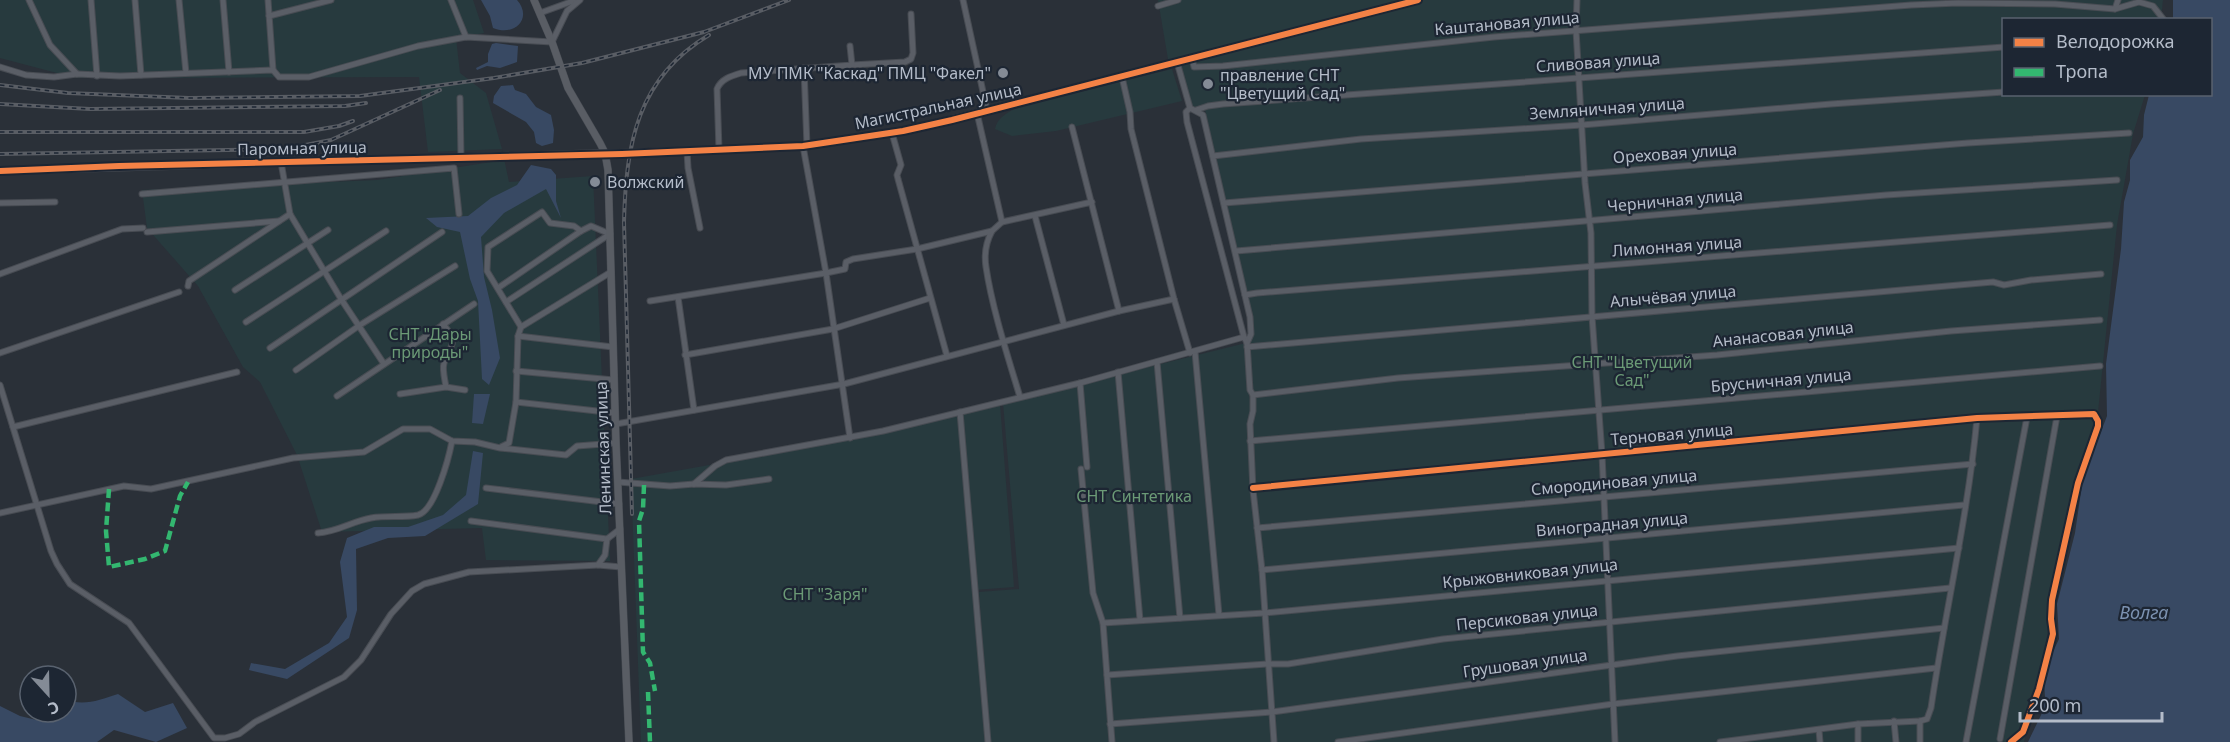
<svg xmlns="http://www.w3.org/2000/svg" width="2230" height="742" viewBox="0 0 2230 742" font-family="'Noto Sans',sans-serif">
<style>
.green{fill:#273a3e}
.water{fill:#384963}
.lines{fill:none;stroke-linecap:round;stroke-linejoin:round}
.street-casing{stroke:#484c53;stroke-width:7}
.secondary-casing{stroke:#484c53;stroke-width:8}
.street{stroke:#5a5e66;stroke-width:5}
.secondary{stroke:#595d64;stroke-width:7}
.rail-casing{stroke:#595d64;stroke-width:4}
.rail{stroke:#1d2633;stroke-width:1.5;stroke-dasharray:4.5;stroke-linecap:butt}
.quiet{stroke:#33b770;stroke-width:4.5;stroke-dasharray:9 4.5;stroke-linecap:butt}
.cycleway-casing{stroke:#1d2633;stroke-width:10}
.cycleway{stroke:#f48246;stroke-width:6}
.poi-dot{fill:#848b96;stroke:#1d2633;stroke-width:2}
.labels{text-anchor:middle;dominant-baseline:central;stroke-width:4.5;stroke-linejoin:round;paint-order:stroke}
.street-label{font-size:16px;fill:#b4bcc9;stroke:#1d2633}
.poi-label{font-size:16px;fill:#b4bcc9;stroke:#1d2633;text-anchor:start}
.park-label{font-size:16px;fill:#6b9a76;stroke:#1d2633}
.water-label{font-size:18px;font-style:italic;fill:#7c92b1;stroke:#1d2633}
</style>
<rect width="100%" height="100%" fill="#2a3038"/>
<!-- green -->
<g class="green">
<path d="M 0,0 L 473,0 L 484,33 L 456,38 L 460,73 L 486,93 L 502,149 L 509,182 L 593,176 L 610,561 L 486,560 L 482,528 L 322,532 L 297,455 L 260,382 L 243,367 L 198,286 L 147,228 L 142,190 L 377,180 L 504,160 L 502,149 L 428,152 L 419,77 L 76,78 L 0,58 Z"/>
<path d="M 1158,0 L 2163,0 L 2161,19 L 2004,20 L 2004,94 L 2145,95 L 2133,134 L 2117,225 L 2097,422 L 2074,481 L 2051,618 L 2024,742 L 990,742 L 979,592 L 1019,589 L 1003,403 L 1246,343 L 1251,421 L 1252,386 L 1246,297 L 1205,109 L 1192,110 L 1180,63 L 1169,65 Z"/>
<path d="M 1172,69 L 1182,101 L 1056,131 L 1012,136 L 995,129 C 997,118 1007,113 1016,108 Z"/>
<path d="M 1000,404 L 1014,587 L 974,590 L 987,742 L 641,742 L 631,479 L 856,439 Z"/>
</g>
<!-- water -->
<g class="water">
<path d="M 481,0 L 517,0 C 533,18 515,37 493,28 L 490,16 Z"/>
<path d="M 2173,0 L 2230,0 L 2230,742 L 2028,742 L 2043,711 L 2045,699 L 2044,677 L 2049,660 L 2059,639 L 2057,604 L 2075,533 L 2083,478 L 2107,416 L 2106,364 L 2121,249 L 2124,202 L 2130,180 L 2130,160 L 2143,137 L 2144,115 L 2149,95 L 2210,94 L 2210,20 L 2173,19 Z"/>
<path d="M 496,43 L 518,46 L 517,62 L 500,68 L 487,66 L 477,70 L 476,68 L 488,62 L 488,54 L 492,44 Z"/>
<path d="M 513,85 L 515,90 L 526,94 L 536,107 L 551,115 L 554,130 L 553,143 L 542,146 L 536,143 L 534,132 L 526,122 L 493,103 L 494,96 L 501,86 Z"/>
<path d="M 531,165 L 551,169 L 556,175 L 556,201 L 561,218 L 546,189 L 504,213 L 481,237 L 484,277 L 492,310 L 500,358 L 489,385 L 482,379 L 478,301 L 470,279 L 460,232 L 437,227 L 426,218 L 468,216 L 491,198 L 517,185 Z"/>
<path d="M 474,394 L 490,394 L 483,424 L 472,423 Z"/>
<path d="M 473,451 L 483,453 L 478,504 L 425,536 L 388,538 L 356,549 L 357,610 L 349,638 L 287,679 L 249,670 L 251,663 L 285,669 L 329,643 L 347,617 L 340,562 L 347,538 L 374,527 L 408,527 L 443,515 L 466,495 Z"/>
<path d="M 118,694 L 145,712 L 173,703 L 187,728 L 156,742 L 114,730 L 97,742 L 0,742 L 0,706 L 20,716 L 45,722 L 53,712 L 66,712 L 66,700 C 85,706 100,700 118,694 Z"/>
</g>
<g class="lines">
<defs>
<g id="street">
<path d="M 29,0 L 50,45 L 77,74"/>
<path d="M 91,0 L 97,76"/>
<path d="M 135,0 L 141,75"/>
<path d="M 179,0 L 186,73"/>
<path d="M 223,0 L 229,72"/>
<path d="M 268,0 L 273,70"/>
<path d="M 451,0 L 466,37"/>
<path d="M 963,0 L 987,110"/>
<path d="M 1577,0 L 1576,30 L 1585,183 L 1591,233 L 1592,316 L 1602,454 L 1615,742"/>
<path d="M 1158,6 L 1178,0"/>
<path d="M 2115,9 L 2118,0"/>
<path d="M 540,13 L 576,0"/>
<path d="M 269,16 L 331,0"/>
<path d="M 1192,58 L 1194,67 L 1223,66 L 1494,37 L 1911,5 L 1958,3 L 2055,4 L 2115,9 L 2139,2 L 2153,6 L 2164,20"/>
<path d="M 1177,62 L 1190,108 L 1203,115 L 1250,317 L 1251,334 L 1247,343"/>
<path d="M 852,65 L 905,62 L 911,59 L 913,53 L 911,14"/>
<path d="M 0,67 L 26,75 L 54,77 L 77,74 L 120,76 L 273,70 L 279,77 L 309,77 L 418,46 L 466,37 L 552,42 L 567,11 L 580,0"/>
<path d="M 804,68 L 807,146"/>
<path d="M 1122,77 L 1130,112 L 1131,129 L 1174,299 L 1190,353"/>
<path d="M 460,98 L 461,158"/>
<path d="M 1190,108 L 1186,112 L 1187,122 L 1244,337 L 1247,343 L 1250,390 L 1253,395 L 1253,411 L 1250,424 L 1253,490 L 1262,570 L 1274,742"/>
<path d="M 1196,110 L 1208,106 L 1223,104 L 2004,47"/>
<path d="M 977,113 L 1002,222"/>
<path d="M 1072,127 L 1119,311"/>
<path d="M 892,133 L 901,165 L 897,175 L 898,179 L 947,356"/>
<path d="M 803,146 L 826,273 L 850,438"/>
<path d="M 719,150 L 717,89 C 721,79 731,76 741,73 L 852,65 L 850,46"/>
<path d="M 687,151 L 688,168 L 700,228"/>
<path d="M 605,153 L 803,146 L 903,131 L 1418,0"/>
<path d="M 1213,156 L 1361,139 L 1582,125 L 1831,104 L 2004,92"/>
<path d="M 281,162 L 290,214 L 341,299 L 384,364"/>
<path d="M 142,194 L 454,168 L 459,214"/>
<path d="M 0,203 L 55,202"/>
<path d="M 1224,203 L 1968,143 L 2129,133"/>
<path d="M 1035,216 L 1064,325"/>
<path d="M 992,231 C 986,242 984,254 986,267 C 992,308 1008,357 1020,397"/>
<path d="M 147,232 L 279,221"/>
<path d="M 1236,251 L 1886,195 L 2117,180"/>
<path d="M 0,274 L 122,229 L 143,228"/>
<path d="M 188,286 L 189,281 L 290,214"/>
<path d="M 498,288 L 581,231 L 591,226 L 610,234"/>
<path d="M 235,290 L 328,230"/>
<path d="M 1245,295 L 1257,293 L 2110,225"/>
<path d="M 678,297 L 694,410"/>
<path d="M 650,301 L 826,273 L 845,269 L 846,262 L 853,259 L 917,249 L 992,231 L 1002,222 L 1092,202"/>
<path d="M 506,302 L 610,234"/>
<path d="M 246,322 L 386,231"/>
<path d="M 521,327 L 611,272"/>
<path d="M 518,336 L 613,347"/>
<path d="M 1247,347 L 1993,282 L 2004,285 L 2031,280 L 2101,274"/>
<path d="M 270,348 L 442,232"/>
<path d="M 1195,352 L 1219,615"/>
<path d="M 0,353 L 179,292"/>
<path d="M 685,355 L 833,329 L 930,298"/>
<path d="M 1157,362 L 1180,618"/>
<path d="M 296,370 L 360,325 L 455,266"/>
<path d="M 516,371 L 614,380"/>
<path d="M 1118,372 L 1140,620"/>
<path d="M 1080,383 L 1087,467"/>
<path d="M 0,385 L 51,551 L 57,564 L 70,584 L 129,623 L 214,738 L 225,738 L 239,734 L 255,722 L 344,677 L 361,660 L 391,614 L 412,591 L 424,584 L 469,572 L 598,565"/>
<path d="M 446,387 L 465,390"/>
<path d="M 400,394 L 446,387 C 445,380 442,370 444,363 C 451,342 460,344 443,324"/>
<path d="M 1253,395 L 1398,378 L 1717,355 L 1951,331 L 2100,320"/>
<path d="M 337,396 L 474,304"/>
<path d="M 516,402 L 615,413"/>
<path d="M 960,412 L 988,742"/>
<path d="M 616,424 L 844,384 L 1119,311 L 1174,299"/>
<path d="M 13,427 L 237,372"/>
<path d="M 1250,441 L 2100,366"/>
<path d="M 501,447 L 509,443 L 516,402 L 518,336 L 521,327 L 487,271 L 488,247 L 542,212 L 550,223 L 574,226 L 581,231"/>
<path d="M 1081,469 L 1093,593 L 1103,623 L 1112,742"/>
<path d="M 618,482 L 670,486 L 694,484 L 726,485 L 769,479"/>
<path d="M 694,484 L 715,466 L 726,460 L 883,431 L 1080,383 L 1244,337"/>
<path d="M 486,488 L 619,504"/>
<path d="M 1253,488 L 1977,418 L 2094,414 L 2098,421 L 2098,426 L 2078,483 L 2052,600 L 2051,619 L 2053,634 L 2039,689 L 2023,732 L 2011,742"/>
<path d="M 0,513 L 124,486 L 151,489 L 293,458 L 364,452 L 403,429 L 430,429 L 452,441 L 475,442 L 500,448 L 566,455 L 577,446 L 616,443"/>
<path d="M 471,521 L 607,539 L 620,529"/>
<path d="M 1257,528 L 1973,464"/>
<path d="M 318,533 C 337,532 353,521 371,518 C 387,515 403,518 418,515 C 435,511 449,457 452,441"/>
<path d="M 607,539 L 605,555 L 598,565 L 621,567"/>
<path d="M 1262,570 L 1964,505"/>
<path d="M 1103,623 L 1264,613 L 1959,548"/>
<path d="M 1107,675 L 1267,664 L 1288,664 L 1443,639 L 1950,588"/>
<path d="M 1894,721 L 1896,742"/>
<path d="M 1110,724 L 1272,712 L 1677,656 L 1944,628"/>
<path d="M 1858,724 L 1858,742"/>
<path d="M 1819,730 L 1820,742"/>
<path d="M 2000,739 L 2057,416"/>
<path d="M 1338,742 L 1613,704 L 1936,668"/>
<path d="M 1720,742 L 1858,724 L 1920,721 L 1927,719 L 1931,708 C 1945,612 1968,516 1977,418"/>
<path d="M 1920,742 L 1920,721"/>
<path d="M 1966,742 L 2027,417"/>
</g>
<g id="secondary">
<path d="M 534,0 L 552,42 L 568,88 L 600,143 L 605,153 L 608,170 L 616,443 L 629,742"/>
<path d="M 0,171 L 605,153"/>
</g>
</defs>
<!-- street casing -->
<use href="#street" class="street-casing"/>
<!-- secondary casing -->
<use href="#secondary" class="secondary-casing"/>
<!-- street -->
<use href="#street" class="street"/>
<!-- secondary -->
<use href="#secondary" class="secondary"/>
<defs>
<g id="rail">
<path d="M 0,85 L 68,93 L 189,98 L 360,96 L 494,78 L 582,63 L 704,32 L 789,0"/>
<path d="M 0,104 L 90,109 L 345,106 L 366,103"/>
<path d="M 0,132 L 304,132 L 339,126 L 353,121"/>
<path d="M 0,154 L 285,149 L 331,140 L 440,90"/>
<path d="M 632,514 L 624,222 C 626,144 637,78 709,35"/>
</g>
</defs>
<!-- rail casing -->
<use href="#rail" class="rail-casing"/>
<!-- rail -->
<use href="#rail" class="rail"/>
<!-- quiet -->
<g class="quiet">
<path d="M 644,485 L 643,509 L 639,521 L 643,652 L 650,663 L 655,691"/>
<path d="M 109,489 L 106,531 L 109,567 L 145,559 L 165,551 L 180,496 L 188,482"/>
<path d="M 648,692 L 650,742"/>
</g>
<defs>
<g id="cycleway">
<path d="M 0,171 L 119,166 L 622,154 L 803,146 L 903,131 L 952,120 L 1418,0"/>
<path d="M 1253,488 L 1977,418 L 2094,414 L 2098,421 L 2098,426 L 2078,483 L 2052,600 L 2051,619 L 2053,634 L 2039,689 L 2023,732 L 2011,742"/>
</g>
</defs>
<!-- cycleway casing -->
<use href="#cycleway" class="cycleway-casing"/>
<!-- cycleway -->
<use href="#cycleway" class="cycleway"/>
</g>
<!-- markers -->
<g class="poi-dot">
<circle cx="1003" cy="73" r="6"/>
<circle cx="1208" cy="84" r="6"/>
<circle cx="595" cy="182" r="6"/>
</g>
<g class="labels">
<!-- street labels -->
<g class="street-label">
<text transform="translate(1507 23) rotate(-5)">Каштановая улица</text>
<text transform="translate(1598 62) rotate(-4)">Сливовая улица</text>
<text transform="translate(938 106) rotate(-12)">Магистральная улица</text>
<text transform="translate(1607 108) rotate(-4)">Земляничная улица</text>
<text transform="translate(302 148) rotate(-1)">Паромная улица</text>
<text transform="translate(1675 153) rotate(-4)">Ореховая улица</text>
<text transform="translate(1675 200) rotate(-5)">Черничная улица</text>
<text transform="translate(1677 246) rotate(-4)">Лимонная улица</text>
<text transform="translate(1673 296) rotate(-5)">Алычёвая улица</text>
<text transform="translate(1783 334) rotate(-6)">Ананасовая улица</text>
<text transform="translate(1781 380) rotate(-5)">Брусничная улица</text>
<text transform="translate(1672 434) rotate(-5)">Терновая улица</text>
<text transform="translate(603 448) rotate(-92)">Ленинская улица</text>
<text transform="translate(1614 482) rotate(-5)">Смородиновая улица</text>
<text transform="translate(1612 524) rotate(-5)">Виноградная улица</text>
<text transform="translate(1530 573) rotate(-6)">Крыжовниковая улица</text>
<text transform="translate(1527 617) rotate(-6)">Персиковая улица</text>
<text transform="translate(1525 663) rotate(-8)">Грушовая улица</text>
</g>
<!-- poi labels -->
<g class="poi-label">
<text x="991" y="73" text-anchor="end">МУ ПМК "Каскад" ПМЦ "Факел"</text>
<text x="1220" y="75">правление СНТ<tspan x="1220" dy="18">"Цветущий Сад"</tspan></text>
<text x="607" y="182">Волжский</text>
</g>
<!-- park labels -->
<g class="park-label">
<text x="430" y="334">СНТ "Дары<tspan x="430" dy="18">природы"</tspan></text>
<text x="1632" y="362">СНТ "Цветущий<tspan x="1632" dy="18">Сад"</tspan></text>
<text x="1134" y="496">СНТ Синтетика</text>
<text x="825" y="594">СНТ "Заря"</text>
</g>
<!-- water labels -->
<g class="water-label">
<text x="2144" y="612">Волга</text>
</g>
</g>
<!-- legend -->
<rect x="2002" y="18" width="210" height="78" fill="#1d2633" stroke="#59626f" stroke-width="1.5"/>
<rect x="2014" y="38" width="30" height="9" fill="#f48246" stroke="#59626f" stroke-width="1.5"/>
<text x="2056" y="48" font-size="18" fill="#b4bcc9">Велодорожка</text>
<rect x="2014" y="68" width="30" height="9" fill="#33b770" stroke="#59626f" stroke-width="1.5"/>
<text x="2056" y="78" font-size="18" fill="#b4bcc9">Тропа</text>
<!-- north arrow -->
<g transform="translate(48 694) rotate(158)"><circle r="28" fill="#1d2633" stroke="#59626f" stroke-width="1.5"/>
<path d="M0-4.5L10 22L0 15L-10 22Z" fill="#848b96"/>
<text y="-9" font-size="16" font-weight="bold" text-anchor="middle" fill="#b4bcc9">С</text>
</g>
<!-- scale -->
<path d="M2020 712v9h142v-9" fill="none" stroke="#b4bcc9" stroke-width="3"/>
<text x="2029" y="712" font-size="18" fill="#b4bcc9" stroke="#1d2633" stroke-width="4.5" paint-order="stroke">200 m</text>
</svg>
